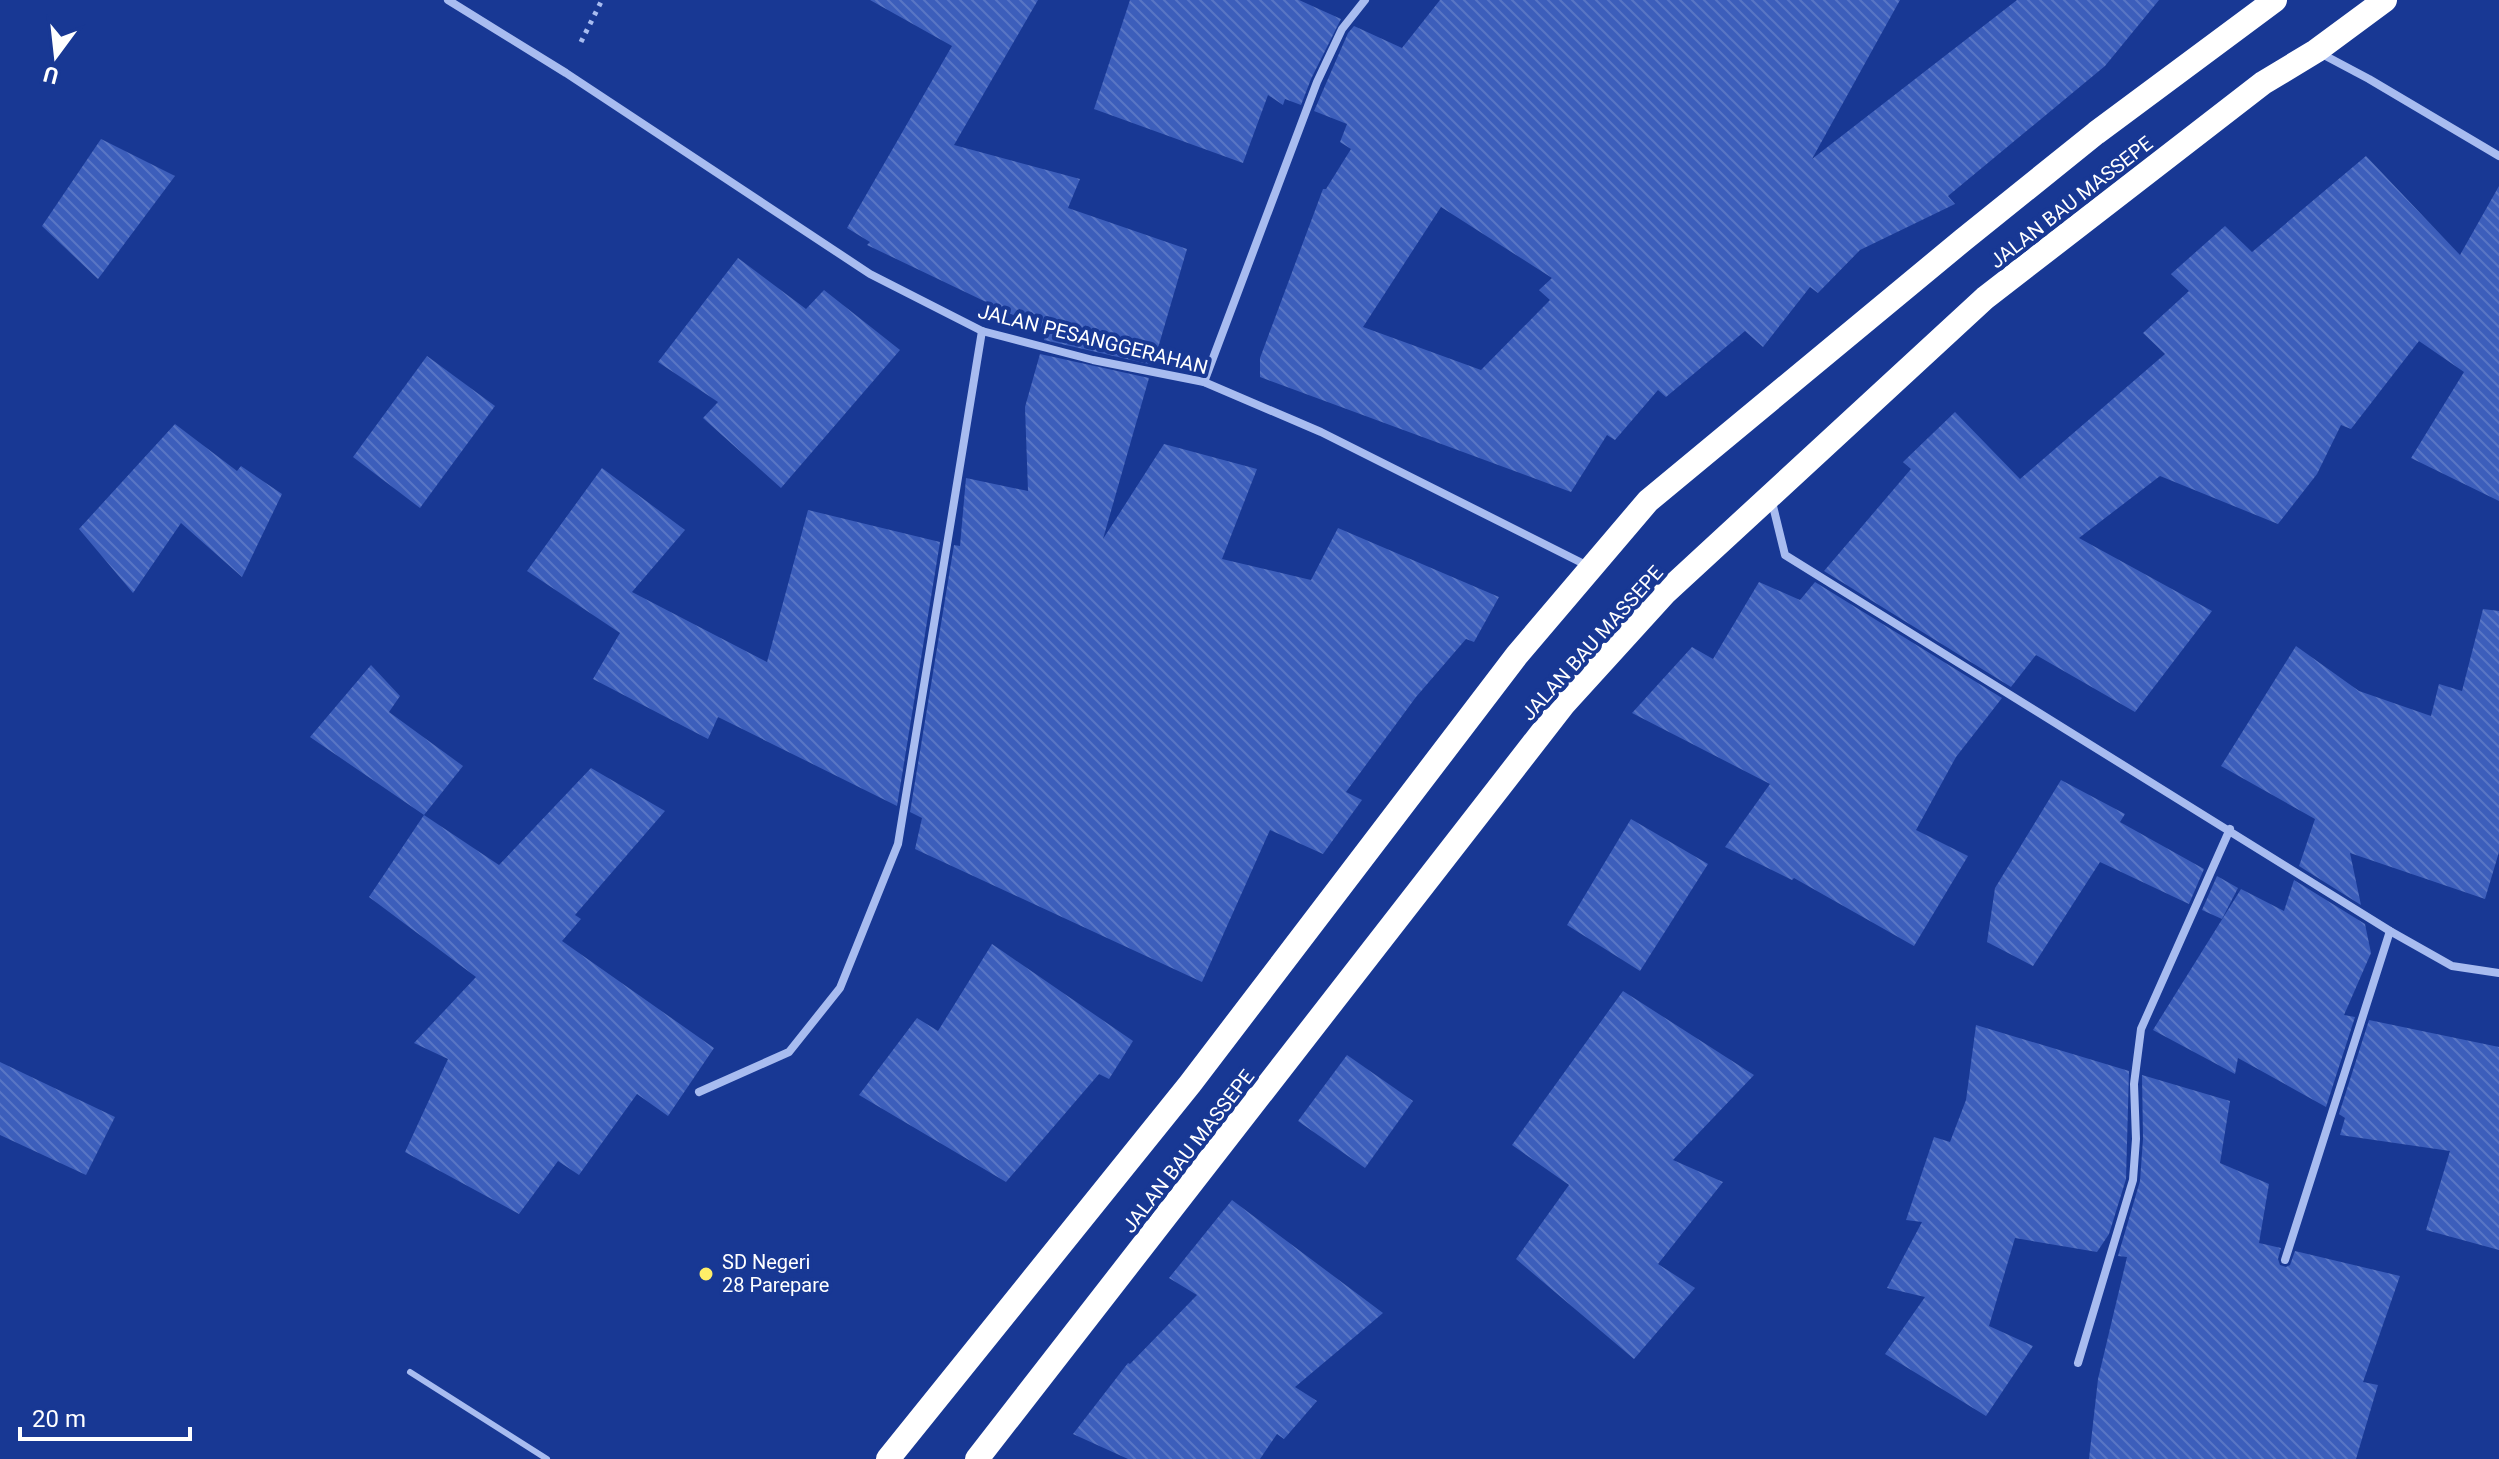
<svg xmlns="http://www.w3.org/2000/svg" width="2499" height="1459" viewBox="0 0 2499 1459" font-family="Roboto,sans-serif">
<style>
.building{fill:url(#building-back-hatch);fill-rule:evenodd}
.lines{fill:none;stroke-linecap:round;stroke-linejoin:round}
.path{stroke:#a8bcf0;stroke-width:5;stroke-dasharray:4 6;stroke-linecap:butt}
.lane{stroke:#a8bcf0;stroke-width:6}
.street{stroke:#a8bcf0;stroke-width:8}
.highway{stroke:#fff;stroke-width:24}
.poi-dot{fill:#ffee68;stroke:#183894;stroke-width:3}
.labels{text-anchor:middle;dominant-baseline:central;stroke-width:8;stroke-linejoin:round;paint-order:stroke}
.street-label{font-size:20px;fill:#fff;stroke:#183894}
.poi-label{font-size:20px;fill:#fff;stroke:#183894;text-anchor:start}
</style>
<defs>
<pattern id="building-back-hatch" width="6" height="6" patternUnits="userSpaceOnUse" patternTransform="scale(2)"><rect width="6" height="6" fill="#3c5ebb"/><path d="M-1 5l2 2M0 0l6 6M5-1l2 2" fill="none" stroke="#5976c5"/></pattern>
</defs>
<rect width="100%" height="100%" fill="#183894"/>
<!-- building -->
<g class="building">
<path d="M 870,0 L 1038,0 L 954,145 L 1080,179 L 1068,208 L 1187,249 L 1153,365 L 1044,340 L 1047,331 L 867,245 L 870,242 L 847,228 L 952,46 Z"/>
<path d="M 1130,0 L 1299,0 L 1341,19 L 1311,79 L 1301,105 L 1285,99 L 1283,105 L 1268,95 L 1243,163 L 1094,109 Z"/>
<path d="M 1440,0 L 1900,0 L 1812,159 L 2017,0 L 2159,0 L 2105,66 L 1948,196 L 1955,204 L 1860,250 L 1818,293 L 1810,287 L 1763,347 L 1745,331 L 1666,397 L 1658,390 L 1615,440 L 1607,435 L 1571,492 L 1260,377 L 1260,358 L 1323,189 L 1326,189 L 1351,149 L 1340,142 L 1347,124 L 1314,111 L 1348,33 L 1354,26 L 1402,48 ZM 1441,207 L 1552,278 L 1539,290 L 1550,300 L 1481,370 L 1363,327 Z"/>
<path d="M 101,139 L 175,176 L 98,279 L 42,226 Z"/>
<path d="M 2366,156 L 2460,255 L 2499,186 L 2499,501 L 2411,458 L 2464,372 L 2419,341 L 2351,429 L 2341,425 L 2317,474 L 2278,524 L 2160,476 L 2079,538 L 2212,611 L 2135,712 L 2036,655 L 2011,687 L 1824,571 L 1911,469 L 1903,462 L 1955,412 L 2020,479 L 2165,354 L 2143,333 L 2189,291 L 2171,274 L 2225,226 L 2252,252 Z"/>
<path d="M 738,258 L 806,309 L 824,290 L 900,350 L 781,488 L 703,418 L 718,402 L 658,362 Z"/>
<path d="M 1040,354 L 1149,378 L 1103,539 L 1164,444 L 1257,469 L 1222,559 L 1311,580 L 1338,528 L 1499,597 L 1474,642 L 1466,639 L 1416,697 L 1346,792 L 1362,800 L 1323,854 L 1270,830 L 1202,982 L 915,849 L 922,818 L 910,812 L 954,545 L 960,546 L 966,478 L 1028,491 L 1025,407 Z"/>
<path d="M 427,356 L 495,406 L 420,508 L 353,457 Z"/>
<path d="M 175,424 L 237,471 L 241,466 L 282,494 L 242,577 L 181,523 L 133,593 L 79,529 Z"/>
<path d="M 602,468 L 685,530 L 632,592 L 767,662 L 808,510 L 940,542 L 897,806 L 718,717 L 708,739 L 593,679 L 620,633 L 527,571 Z"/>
<path d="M 1759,582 L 1800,600 L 1815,582 L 2002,698 L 1956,757 L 1916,830 L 1968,856 L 1914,946 L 1794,878 L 1792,880 L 1725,847 L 1770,784 L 1632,713 L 1692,647 L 1713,659 Z"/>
<path d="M 2483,609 L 2499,611 L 2499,852 L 2485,899 L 2350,853 L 2361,905 L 2299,866 L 2315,819 L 2221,766 L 2296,646 L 2359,691 L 2431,716 L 2439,684 L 2462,691 Z"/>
<path d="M 371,665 L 400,696 L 389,712 L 463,766 L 424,815 L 310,737 Z"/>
<path d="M 591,768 L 665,811 L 575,915 L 581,919 L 562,941 L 714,1048 L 668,1116 L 637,1094 L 579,1175 L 558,1161 L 519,1214 L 405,1152 L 448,1059 L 414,1043 L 476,977 L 369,897 L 424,815 L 499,865 Z"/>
<path d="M 2061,780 L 2125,814 L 2120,822 L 2204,869 L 2189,904 L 2100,862 L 2033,966 L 1987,942 L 1995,888 Z"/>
<path d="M 1631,819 L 1708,864 L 1640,971 L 1567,925 Z"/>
<path d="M 2217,876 L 2238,888 L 2222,919 L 2202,910 Z"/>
<path d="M 2294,880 L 2365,924 L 2371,953 L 2344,1015 L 2355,1017 L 2326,1107 L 2238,1058 L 2235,1074 L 2153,1030 L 2241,889 L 2284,911 Z"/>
<path d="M 992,944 L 1133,1041 L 1109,1079 L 1099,1074 L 1006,1182 L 859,1095 L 917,1018 L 938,1031 Z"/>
<path d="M 1623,991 L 1754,1075 L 1673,1160 L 1723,1182 L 1658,1264 L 1695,1288 L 1634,1359 L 1516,1259 L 1569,1185 L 1512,1145 Z"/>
<path d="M 2369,1020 L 2499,1047 L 2499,1250 L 2426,1230 L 2450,1151 L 2340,1135 L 2345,1118 L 2339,1114 Z"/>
<path d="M 1976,1025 L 2129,1071 L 2126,1179 L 2109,1234 L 2097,1252 L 2015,1238 L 1989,1326 L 2033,1346 L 1986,1416 L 1885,1354 L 1925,1297 L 1887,1288 L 1922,1222 L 1906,1220 L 1934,1137 L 1950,1142 L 1966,1100 Z"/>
<path d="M 1347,1055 L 1413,1101 L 1365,1168 L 1298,1121 Z"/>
<path d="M 0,1062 L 115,1117 L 86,1175 L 0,1135 Z"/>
<path d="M 2142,1075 L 2230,1101 L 2220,1163 L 2269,1184 L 2259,1243 L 2281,1248 L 2278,1259 L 2280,1265 L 2286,1267 L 2290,1265 L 2295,1251 L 2400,1276 L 2363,1382 L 2378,1385 L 2356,1459 L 2089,1459 L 2098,1379 L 2127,1257 L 2118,1256 L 2140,1181 L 2143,1139 Z"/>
<path d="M 1232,1200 L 1383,1313 L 1295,1387 L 1317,1401 L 1284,1439 L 1277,1434 L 1260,1459 L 1128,1459 L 1073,1434 L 1128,1363 L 1130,1364 L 1197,1295 L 1169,1278 Z"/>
</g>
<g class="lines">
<!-- path -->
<path class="path" d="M 581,42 L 602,0"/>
<!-- lane -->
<path class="lane" d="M 410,1372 L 547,1459"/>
<!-- street -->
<g class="street">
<path d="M 448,0 L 566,73 L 870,274 L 982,331 L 1093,360 L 1204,382 L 1321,432 L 1590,567"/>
<path d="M 2320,53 L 2369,79 L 2499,156"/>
<path d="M 1204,382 L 1317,82 L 1342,29 L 1365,0"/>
<path d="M 1772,502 L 1785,555 L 2390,931 L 2452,966 L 2499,973"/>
<path d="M 699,1092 L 789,1052 L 840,988 L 898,844 L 982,331"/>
<path d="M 2285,1260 L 2390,931"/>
<path d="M 2078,1363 L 2133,1180 L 2136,1139 L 2134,1084 L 2141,1029 L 2230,829"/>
</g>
<!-- highway -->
<g class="highway">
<path d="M 888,1459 L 1190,1084 L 1517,655 L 1648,501 L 1963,240 L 2096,133 L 2275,0"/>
<path d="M 977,1459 L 1564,704 L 1665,593 L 1985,298 L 2263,83 L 2316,51 L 2385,0"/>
</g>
</g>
<!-- markers -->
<circle class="poi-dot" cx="706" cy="1274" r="8"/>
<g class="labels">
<!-- street labels -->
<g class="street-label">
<text transform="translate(2071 202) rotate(-38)">JALAN BAU MASSEPE</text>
<text transform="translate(1093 339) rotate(14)">JALAN PESANGGERAHAN</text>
<text transform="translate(1592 643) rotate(-48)">JALAN BAU MASSEPE</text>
<text transform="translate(1188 1151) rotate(-52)">JALAN BAU MASSEPE</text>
</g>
<!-- poi labels -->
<g class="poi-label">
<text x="722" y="1262">SD Negeri<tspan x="722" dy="23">28 Parepare</tspan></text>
</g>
</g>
<!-- north arrow -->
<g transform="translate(56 56) rotate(195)" stroke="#183894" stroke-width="6" paint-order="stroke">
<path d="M0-6L14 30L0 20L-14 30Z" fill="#ffffff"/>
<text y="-12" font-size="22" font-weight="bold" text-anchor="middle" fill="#ffffff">U</text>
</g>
<!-- scale -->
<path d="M20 1427v12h170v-12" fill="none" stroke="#ffffff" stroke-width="4"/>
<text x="32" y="1427" font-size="24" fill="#ffffff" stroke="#183894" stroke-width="6" paint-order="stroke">20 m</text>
</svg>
